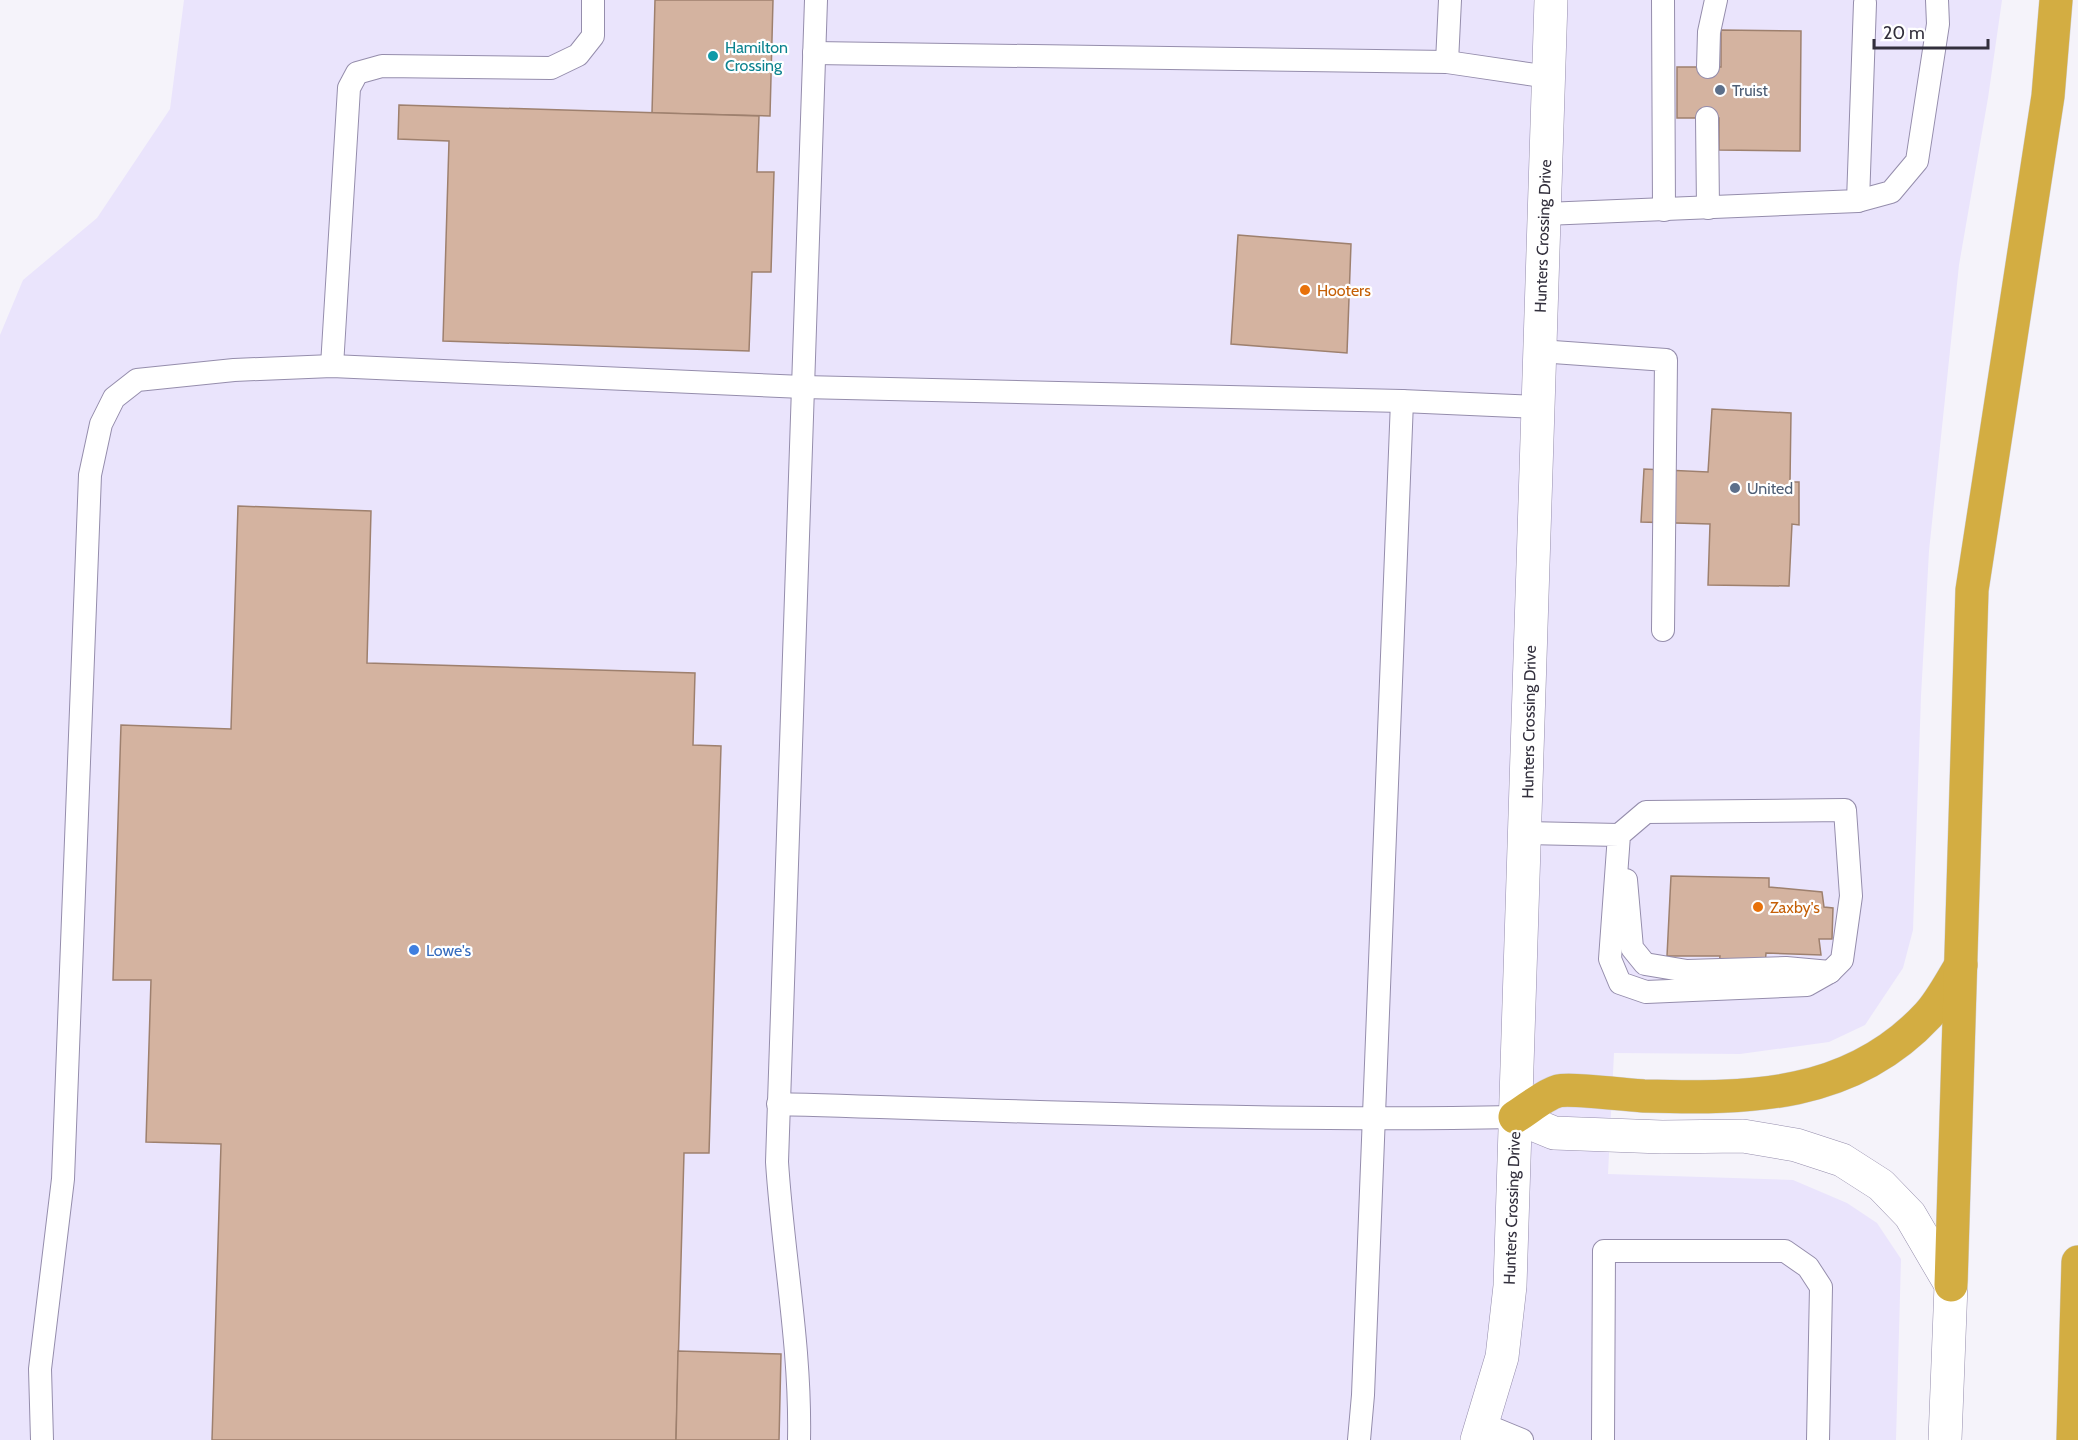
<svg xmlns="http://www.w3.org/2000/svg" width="2078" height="1440" viewBox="0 0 2078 1440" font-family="Cabin,sans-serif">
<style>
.built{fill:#eae4fc}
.building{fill:#d4b3a0;stroke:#9e806e;stroke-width:1.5}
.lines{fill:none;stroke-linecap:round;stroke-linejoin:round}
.lane-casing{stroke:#958dac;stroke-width:24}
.street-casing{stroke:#958dac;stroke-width:34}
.secondary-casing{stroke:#958dac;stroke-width:34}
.highway-casing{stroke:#d2d1d4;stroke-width:34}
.lane{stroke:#fff;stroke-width:22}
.street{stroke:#fff;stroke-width:33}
.secondary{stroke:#fff;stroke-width:33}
.highway{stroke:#d3ad42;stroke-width:33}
.culture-dot{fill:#0f9aa8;stroke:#fff;stroke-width:2}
.service-dot{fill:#5c6f8a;stroke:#fff;stroke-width:2}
.food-dot{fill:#e8710a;stroke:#fff;stroke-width:2}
.shop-dot{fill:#3f7fe0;stroke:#fff;stroke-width:2}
.labels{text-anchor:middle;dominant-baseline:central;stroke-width:4.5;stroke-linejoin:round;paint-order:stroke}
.culture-label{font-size:16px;fill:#0d838f;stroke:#fff;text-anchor:start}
.service-label{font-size:16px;fill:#4e5e75;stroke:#fff;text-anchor:start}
.street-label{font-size:16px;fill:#322f3c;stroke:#fff}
.food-label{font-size:16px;fill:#c56008;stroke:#fff;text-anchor:start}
.shop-label{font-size:16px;fill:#366cbe;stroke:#fff;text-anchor:start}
</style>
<rect width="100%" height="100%" fill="#f5f3fa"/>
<!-- built -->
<path class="built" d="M 184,0 L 2002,0 L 1988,98 L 1959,265 L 1929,551 L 1921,696 L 1913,930 L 1903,968 L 1865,1025 L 1829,1042 L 1740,1054 L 1614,1053 L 1608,1174 L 1793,1180 L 1847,1203 L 1877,1223 L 1901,1259 L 1896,1440 L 0,1440 L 0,335 L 23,280 L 97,218 L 170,109 Z"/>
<!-- building -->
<g class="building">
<path d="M 655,0 L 773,0 L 770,116 L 652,113 Z"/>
<path d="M 1721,30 L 1801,31 L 1800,151 L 1719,150 L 1719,118 L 1677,118 L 1677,67 L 1721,67 Z"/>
<path d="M 399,105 L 759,116 L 757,172 L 774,172 L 771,272 L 752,272 L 749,351 L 443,341 L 449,141 L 398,139 Z"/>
<path d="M 1238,235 L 1351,244 L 1347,353 L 1231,344 Z"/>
<path d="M 1712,409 L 1791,413 L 1790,482 L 1799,482 L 1799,525 L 1792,524 L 1789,586 L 1708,585 L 1710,524 L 1641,522 L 1644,469 L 1708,472 Z"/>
<path d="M 238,506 L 371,511 L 367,663 L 695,673 L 693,745 L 721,746 L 709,1153 L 684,1153 L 676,1440 L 212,1440 L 221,1144 L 146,1142 L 151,980 L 113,980 L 121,725 L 231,729 Z"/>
<path d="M 1671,876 L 1769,878 L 1769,887 L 1822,892 L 1824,907 L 1833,908 L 1832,939 L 1819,939 L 1821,955 L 1766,953 L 1765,966 L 1719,965 L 1720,956 L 1667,956 Z"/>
<path d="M 678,1351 L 781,1354 L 779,1440 L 676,1440 Z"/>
</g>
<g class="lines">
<defs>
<g id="lane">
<path d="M 1663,0 L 1664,210"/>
<path d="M 814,53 L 1447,62 L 1549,77"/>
<path d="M 1447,62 L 1450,0"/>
<path d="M 1708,67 L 1709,32 L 1716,0"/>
<path d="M 1707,118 L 1708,208"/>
<path d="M 1858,201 L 1891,192 L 1917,161 L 1938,24 L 1937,0"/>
<path d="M 1545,214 L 1858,201 L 1865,3"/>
<path d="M 1539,351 L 1666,360 L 1663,630"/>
<path d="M 332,366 L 349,88 L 357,73 L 382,66 L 551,68 L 578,55 L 593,36 L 593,0"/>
<path d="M 1526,833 L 1619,835 L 1646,812 L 1845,810 L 1851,896 L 1842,960 L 1830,972 L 1807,985 L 1646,992 L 1620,983 L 1610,959 L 1619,835"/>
<path d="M 1626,880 L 1632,948 L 1645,964 L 1687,971 L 1786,968 L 1830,972"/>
<path d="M 778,1104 C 1024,1111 1269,1122 1515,1117"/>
<path d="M 1483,1424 L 1522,1440"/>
<path d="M 42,1440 L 40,1369 L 63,1179 L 90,475 L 101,424 L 114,398 L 137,380 L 234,370 L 332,366 L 803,387 L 1402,401 L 1537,407"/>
<path d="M 799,1440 C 801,1347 783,1255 777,1162 L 816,0"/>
<path d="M 1359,1440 L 1363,1395 L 1402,401"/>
<path d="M 1603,1440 L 1604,1251 L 1785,1251 L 1808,1267 L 1821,1287 L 1818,1440"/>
</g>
<path id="street" d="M 1477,1440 L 1502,1357 L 1510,1286 L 1551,0"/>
<path id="secondary" d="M 1515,1117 L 1554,1133 L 1662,1137 L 1743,1136 L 1796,1145 L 1842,1160 L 1881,1185 L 1910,1215 L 1951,1285 L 1945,1440"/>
<g id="highway">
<path d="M 1515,1117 C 1527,1110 1544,1095 1558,1091 C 1571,1088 1627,1095 1644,1096 C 1750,1099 1851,1098 1928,1015 C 1941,1001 1951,981 1961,965"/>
<path d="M 1951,1285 L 1972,590 L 2048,96 L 2056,0"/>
<path d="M 2073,1440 L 2078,1262"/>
</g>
</defs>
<!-- lane casing -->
<use href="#lane" class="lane-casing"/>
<!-- street casing -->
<use href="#street" class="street-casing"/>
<!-- secondary casing -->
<use href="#secondary" class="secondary-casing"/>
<!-- highway casing -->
<use href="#highway" class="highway-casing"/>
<!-- lane -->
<use href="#lane" class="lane"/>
<!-- street -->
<use href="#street" class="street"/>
<!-- secondary -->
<use href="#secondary" class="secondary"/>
<!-- highway -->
<use href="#highway" class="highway"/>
</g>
<!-- markers -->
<circle class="culture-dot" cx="713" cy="56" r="6"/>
<g class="service-dot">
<circle cx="1720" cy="90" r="6"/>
<circle cx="1735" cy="488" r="6"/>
</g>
<g class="food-dot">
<circle cx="1305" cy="290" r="6"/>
<circle cx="1758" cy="907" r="6"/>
</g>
<circle class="shop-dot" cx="414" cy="950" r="6"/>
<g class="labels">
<!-- culture labels -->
<g class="culture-label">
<text x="725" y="47">Hamilton<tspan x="725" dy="18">Crossing</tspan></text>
</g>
<!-- service labels -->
<g class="service-label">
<text x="1732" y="90">Truist</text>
<text x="1747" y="488">United</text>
</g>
<!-- street labels -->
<g class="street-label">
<text transform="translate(1543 236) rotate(-88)">Hunters Crossing Drive</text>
<text transform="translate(1529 722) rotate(-89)">Hunters Crossing Drive</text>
<text transform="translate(1512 1208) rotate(-88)">Hunters Crossing Drive</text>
</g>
<!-- food labels -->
<g class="food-label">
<text x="1317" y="290">Hooters</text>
<text x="1770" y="907">Zaxby's</text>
</g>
<!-- shop labels -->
<g class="shop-label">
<text x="426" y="950">Lowe's</text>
</g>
</g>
<!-- scale -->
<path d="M1874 39v9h114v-9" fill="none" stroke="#322f3c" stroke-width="3"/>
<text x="1883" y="39" font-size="18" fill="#322f3c" stroke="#ffffff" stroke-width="4.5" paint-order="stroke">20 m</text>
</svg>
